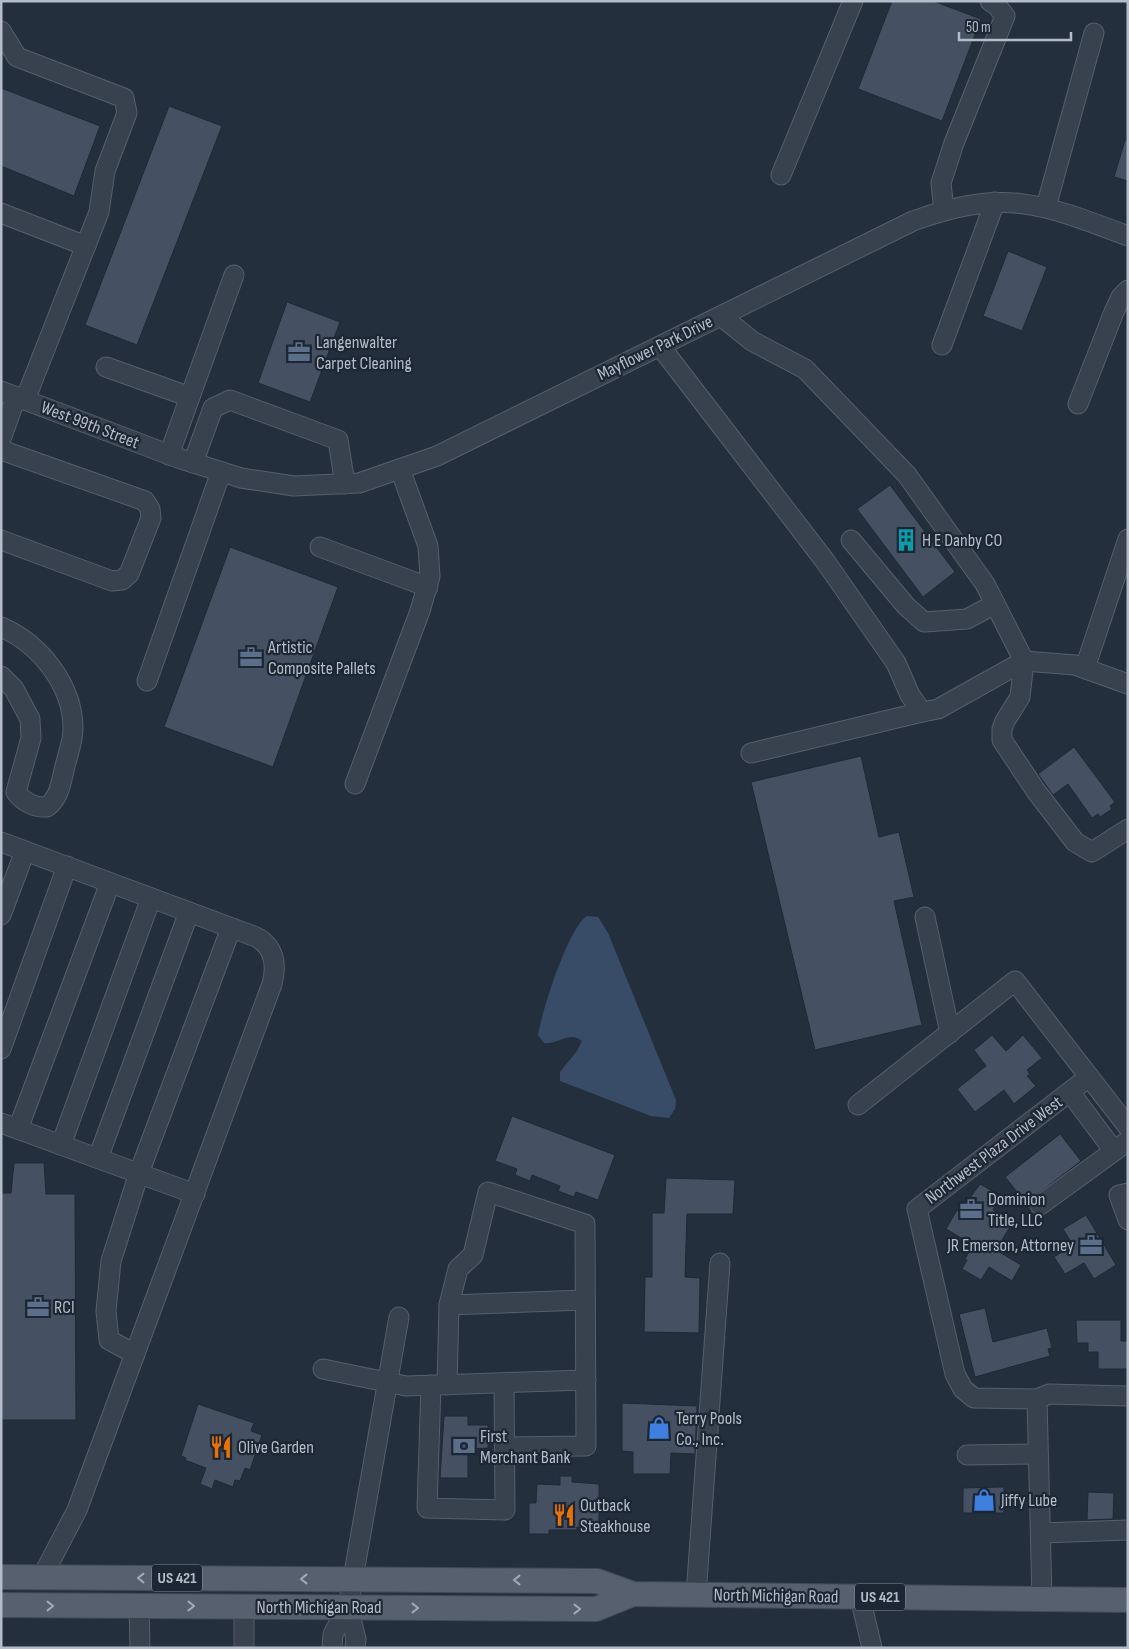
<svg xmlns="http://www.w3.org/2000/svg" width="1129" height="1649" viewBox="0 0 1129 1649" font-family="'Sofia Sans Condensed',sans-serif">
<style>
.water{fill:#394c67}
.building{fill:#455162;stroke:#1f2835}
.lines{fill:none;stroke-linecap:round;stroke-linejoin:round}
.minor-casing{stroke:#565f6c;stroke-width:21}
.major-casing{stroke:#414a57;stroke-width:26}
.minor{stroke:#38414e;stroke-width:19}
.major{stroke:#56606e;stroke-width:24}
.oneway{stroke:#a1aab7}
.labels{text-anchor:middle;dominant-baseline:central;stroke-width:4.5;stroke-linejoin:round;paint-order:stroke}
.shield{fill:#1d2633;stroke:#878f9c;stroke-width:1}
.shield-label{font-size:16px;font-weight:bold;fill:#b4bcc9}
.poi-label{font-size:18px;fill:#b4bcc9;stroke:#1d2633;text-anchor:start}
.street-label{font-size:18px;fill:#b4bcc9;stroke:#1d2633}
</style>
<rect width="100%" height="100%" fill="#242f3e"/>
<!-- water -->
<path class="water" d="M 587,916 L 598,917 L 608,933 L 676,1100 L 675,1109 L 669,1118 L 651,1116 L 560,1081 L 560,1072 L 577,1051 L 582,1041 C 570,1030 557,1045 544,1043 L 538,1035 C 542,1011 568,928 587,916 Z"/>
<!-- building -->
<g class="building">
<path d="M 892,1 L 933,1 L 981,19 L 942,121 L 858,89 Z"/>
<path d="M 1,88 L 100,126 L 74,196 L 1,166 Z"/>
<path d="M 169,106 L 222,126 L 137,345 L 85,325 Z"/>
<path d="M 1125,140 L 1128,140 L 1128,181 L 1114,177 Z"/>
<path d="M 1008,251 L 1047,267 L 1022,331 L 983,316 Z"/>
<path d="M 287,302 L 340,322 L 310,402 L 258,383 Z"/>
<path d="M 890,485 L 955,572 L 923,597 L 857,509 Z"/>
<path d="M 230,547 L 338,587 L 273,767 L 164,727 Z"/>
<path d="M 1074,747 L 1115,802 L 1110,806 L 1112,809 L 1100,817 L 1098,814 L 1092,818 L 1068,784 L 1053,795 L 1038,774 Z"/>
<path d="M 861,756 L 879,837 L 899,832 L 914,897 L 894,901 L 922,1025 L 815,1050 L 751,782 Z"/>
<path d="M 992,1035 L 1006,1051 L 1023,1035 L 1042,1058 L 1027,1070 L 1030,1074 L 1027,1076 L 1036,1086 L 1014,1104 L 1004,1090 L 975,1112 L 957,1089 L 986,1066 L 974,1050 Z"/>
<path d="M 512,1116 L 615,1155 L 598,1200 L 576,1192 L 574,1197 L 558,1191 L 560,1186 L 532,1175 L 530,1181 L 515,1175 L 517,1169 L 495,1161 Z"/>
<path d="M 1060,1134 L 1081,1161 L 1026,1203 L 1005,1177 Z"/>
<path d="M 14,1163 L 44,1163 L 46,1194 L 75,1194 L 76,1420 L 1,1420 L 1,1193 L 11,1193 Z"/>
<path d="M 666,1178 L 735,1180 L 733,1214 L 687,1214 L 685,1277 L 700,1278 L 699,1333 L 644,1332 L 645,1277 L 652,1277 L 652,1213 L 664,1213 Z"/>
<path d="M 980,1184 L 1001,1196 L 993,1210 L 1017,1225 L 1011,1225 L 996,1250 L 1021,1265 L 1012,1281 L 989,1267 L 981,1280 L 962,1269 L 967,1260 L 965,1259 L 973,1245 L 946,1229 L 957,1210 L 960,1212 Z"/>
<path d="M 1086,1215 L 1116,1265 L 1094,1279 L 1084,1263 L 1065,1274 L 1054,1257 L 1073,1245 L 1063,1229 Z"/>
<path d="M 985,1308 L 993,1342 L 1047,1328 L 1052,1348 L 1048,1349 L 1050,1356 L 975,1377 L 959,1314 Z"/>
<path d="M 1076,1320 L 1121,1320 L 1121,1341 L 1128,1341 L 1128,1369 L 1098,1369 L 1098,1352 L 1088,1352 L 1088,1343 L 1077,1343 Z"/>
<path d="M 622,1403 L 697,1406 L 695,1454 L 671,1453 L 670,1474 L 633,1474 L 633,1452 L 622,1451 Z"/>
<path d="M 198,1404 L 254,1423 L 251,1431 L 262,1435 L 250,1470 L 245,1468 L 240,1481 L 235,1480 L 233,1487 L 215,1480 L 212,1489 L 200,1484 L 206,1468 L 185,1460 L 186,1458 L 181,1456 Z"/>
<path d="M 444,1416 L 468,1416 L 468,1425 L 488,1425 L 488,1448 L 468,1449 L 468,1478 L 440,1478 Z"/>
<path d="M 560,1476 L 572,1476 L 572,1482 L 599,1484 L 599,1527 L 577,1527 L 577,1530 L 549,1530 L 549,1534 L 529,1534 L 529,1503 L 536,1503 L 537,1484 L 560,1485 Z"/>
<path d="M 1004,1487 L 1004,1513 L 963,1513 L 963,1488 Z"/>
<path d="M 1088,1492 L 1114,1493 L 1113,1519 L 1087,1520 Z"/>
</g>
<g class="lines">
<defs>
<g id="minor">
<path d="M 1,31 L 17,57 L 124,98 L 127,113 L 105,171 L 99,212 L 25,400"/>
<path d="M 781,175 L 853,1"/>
<path d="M 1046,207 L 1094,33"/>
<path d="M 944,210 L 941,183 L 954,143 L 1005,16 L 997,6 L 990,1"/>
<path d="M 1,213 L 86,246"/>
<path d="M 721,316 L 752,341 L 805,369 L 907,475 L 985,584 L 1024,661 L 1020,697 L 1005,721 L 1002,729 L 1002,740 L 1036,791 L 1075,842 L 1092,852 L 1128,829"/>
<path d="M 942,345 L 995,202"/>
<path d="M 660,346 L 825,561 L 896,663 L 910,695 L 922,712 L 938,709 L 1024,661"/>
<path d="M 106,367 L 190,397"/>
<path d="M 1,391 L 178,458 L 241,478 L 294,486 L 359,483 L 437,456 L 913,221 C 1004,188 1041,203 1128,236"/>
<path d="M 1078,404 L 1114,312 L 1121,297 L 1128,290"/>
<path d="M 1,439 L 16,397"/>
<path d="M 1,450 L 145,501 L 150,509 L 151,518 L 129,574 L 122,580 L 112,581 L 1,540"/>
<path d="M 169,455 L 234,275"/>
<path d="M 193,463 L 213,408 L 230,400 L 338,440 L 345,484"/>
<path d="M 851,540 L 906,606 L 924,622 L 967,619 L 995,604"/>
<path d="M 320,547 L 428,587"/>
<path d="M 1,627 C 40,644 73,685 73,729 C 73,741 68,754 65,766 C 61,782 60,797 47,807 C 35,808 23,802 16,792 L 31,738 L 30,719 L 14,689 L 1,676"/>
<path d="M 1024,661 L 1075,665 L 1128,684"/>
<path d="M 1085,668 L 1128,539"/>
<path d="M 147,681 L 221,472"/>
<path d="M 751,753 L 922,712"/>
<path d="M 355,784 L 420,611 L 430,576 L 428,546 L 400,469"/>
<path d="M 1,842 L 256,937 C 275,947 277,965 272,984 L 77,1510 L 42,1577"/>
<path d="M 1,915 L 25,851"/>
<path d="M 925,917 L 950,1033"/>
<path d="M 1,1049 L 67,866"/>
<path d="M 1070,1092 L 1114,1151"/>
<path d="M 858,1105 L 1015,981 L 1128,1127"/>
<path d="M 1,1123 L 195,1194"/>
<path d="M 18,1129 L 110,883"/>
<path d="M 61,1145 L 151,898"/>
<path d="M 98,1158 L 189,912"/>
<path d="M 1128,1193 L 1119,1195 L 1128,1220"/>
<path d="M 1040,1205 L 1128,1141"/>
<path d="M 449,1305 L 585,1300"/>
<path d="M 135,1354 L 109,1340 L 106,1311 L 111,1261 L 139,1173 L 231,928"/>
<path d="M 323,1369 L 406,1386 L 586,1380"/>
<path d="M 431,1385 L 427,1508 L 505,1510 L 504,1383"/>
<path d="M 447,1385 L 449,1305 L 458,1269 L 473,1255 L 488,1192 L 585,1224 L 586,1446 L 505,1447"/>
<path d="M 1037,1399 L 974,1398 L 963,1389 L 955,1374 L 917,1209 L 1089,1077"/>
<path d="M 967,1455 L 1038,1454"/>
<path d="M 1041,1533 L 1128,1530"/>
<path d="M 696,1595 L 720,1263"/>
<path d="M 860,1597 L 872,1648"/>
<path d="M 1042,1599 L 1037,1399 L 1049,1394 L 1128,1396"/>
<path d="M 139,1606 L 140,1648"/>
<path d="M 244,1607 L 244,1648"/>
<path d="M 348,1607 L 356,1639 L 355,1648"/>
<path d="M 332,1648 L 333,1634 L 348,1607 L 399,1317"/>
</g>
<g id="major">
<path d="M 1,1577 L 597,1581 L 633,1594 L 1128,1600"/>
<path d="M 1,1605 L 596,1609 L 633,1594"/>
</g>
</defs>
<!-- minor casing -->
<use href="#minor" class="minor-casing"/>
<!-- major casing -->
<use href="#major" class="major-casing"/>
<!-- minor -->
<use href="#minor" class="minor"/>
<!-- major -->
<use href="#major" class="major"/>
</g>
<!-- one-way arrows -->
<defs><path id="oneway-chevron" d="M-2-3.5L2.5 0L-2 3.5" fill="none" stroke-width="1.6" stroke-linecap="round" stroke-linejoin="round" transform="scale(1.25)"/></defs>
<g class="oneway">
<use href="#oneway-chevron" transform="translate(141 1578) rotate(-180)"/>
<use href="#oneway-chevron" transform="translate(304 1579) rotate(-180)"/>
<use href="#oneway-chevron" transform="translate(517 1580) rotate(-180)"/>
<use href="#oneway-chevron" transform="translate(50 1606)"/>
<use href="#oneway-chevron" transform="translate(191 1606)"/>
<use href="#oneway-chevron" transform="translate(415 1608)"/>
<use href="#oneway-chevron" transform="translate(577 1609)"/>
</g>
<!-- icons -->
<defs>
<symbol id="office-bare" viewBox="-9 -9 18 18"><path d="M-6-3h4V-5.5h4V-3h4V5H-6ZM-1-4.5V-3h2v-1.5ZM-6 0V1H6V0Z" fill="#5c6f8a" stroke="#1d2633" stroke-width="2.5" paint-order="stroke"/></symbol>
<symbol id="building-bare" viewBox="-9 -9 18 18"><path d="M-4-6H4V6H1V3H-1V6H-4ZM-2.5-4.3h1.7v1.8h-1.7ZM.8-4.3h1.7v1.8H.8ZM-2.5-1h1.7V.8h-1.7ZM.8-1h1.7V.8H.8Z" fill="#0f9aa8" stroke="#1d2633" stroke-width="2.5" paint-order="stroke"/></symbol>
<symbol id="shop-bare" viewBox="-9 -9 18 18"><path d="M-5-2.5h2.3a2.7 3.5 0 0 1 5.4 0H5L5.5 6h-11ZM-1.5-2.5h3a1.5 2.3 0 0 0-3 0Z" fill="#3f7fe0" stroke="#1d2633" stroke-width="2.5" paint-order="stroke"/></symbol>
<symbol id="bank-bare" viewBox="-9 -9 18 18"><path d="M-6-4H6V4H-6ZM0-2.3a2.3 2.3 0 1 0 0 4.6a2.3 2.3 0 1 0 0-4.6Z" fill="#5c6f8a" stroke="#1d2633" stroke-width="2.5" paint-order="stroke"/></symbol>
<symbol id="restaurant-bare" viewBox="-9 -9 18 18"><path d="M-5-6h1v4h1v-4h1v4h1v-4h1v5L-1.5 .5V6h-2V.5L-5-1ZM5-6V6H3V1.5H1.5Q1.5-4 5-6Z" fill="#e8710a" stroke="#1d2633" stroke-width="2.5" paint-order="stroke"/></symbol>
</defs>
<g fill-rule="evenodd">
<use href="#office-bare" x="283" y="336" width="32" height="32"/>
<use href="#building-bare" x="890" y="524" width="32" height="32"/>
<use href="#office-bare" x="235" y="641" width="32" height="32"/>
<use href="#office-bare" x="955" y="1193" width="32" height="32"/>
<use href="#office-bare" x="1075" y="1229" width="32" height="32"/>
<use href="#office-bare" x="22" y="1291" width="32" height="32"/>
<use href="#shop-bare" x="643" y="1412" width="32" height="32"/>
<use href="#bank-bare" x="448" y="1430" width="32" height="32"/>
<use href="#restaurant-bare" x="205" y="1431" width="32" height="32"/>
<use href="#shop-bare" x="968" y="1484" width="32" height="32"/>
<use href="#restaurant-bare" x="548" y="1499" width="32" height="32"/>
</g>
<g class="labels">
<!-- shield labels -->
<g class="shield">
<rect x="152" y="1564.5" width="50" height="27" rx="4"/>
<rect x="855" y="1583.5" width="50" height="27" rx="4"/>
</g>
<g class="shield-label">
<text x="177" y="1578">US 421</text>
<text x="880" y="1597">US 421</text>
</g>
<!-- poi labels -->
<g class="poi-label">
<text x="316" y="342">Langenwalter<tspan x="316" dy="21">Carpet Cleaning</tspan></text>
<text x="922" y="540">H E Danby CO</text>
<text x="268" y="647">Artistic<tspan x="268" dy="21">Composite Pallets</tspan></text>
<text x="988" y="1199">Dominion<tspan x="988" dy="21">Title, LLC</tspan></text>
<text x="1074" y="1245" text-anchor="end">JR Emerson, Attorney</text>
<text x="54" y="1307">RCI</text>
<text x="676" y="1418">Terry Pools<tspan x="676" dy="21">Co., Inc.</tspan></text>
<text x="480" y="1436">First<tspan x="480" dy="21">Merchant Bank</tspan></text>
<text x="238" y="1447">Olive Garden</text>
<text x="1001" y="1500">Jiffy Lube</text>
<text x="580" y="1505">Outback<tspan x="580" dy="21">Steakhouse</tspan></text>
</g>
<!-- street labels -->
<g class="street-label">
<text transform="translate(655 348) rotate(-26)">Mayflower Park Drive</text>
<text transform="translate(90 425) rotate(21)">West 99th Street</text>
<text transform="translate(994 1150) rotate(-37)">Northwest Plaza Drive West</text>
<text transform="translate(776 1596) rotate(1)">North Michigan Road</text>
<text x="319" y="1607">North Michigan Road</text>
</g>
</g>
<!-- border -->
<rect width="1129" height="1649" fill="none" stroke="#b4bcc9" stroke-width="5"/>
<!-- scale -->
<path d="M959 32v8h112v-8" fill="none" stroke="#b4bcc9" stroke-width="2.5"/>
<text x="966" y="32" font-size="15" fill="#b4bcc9" stroke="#1d2633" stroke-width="4" paint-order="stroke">50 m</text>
</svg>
